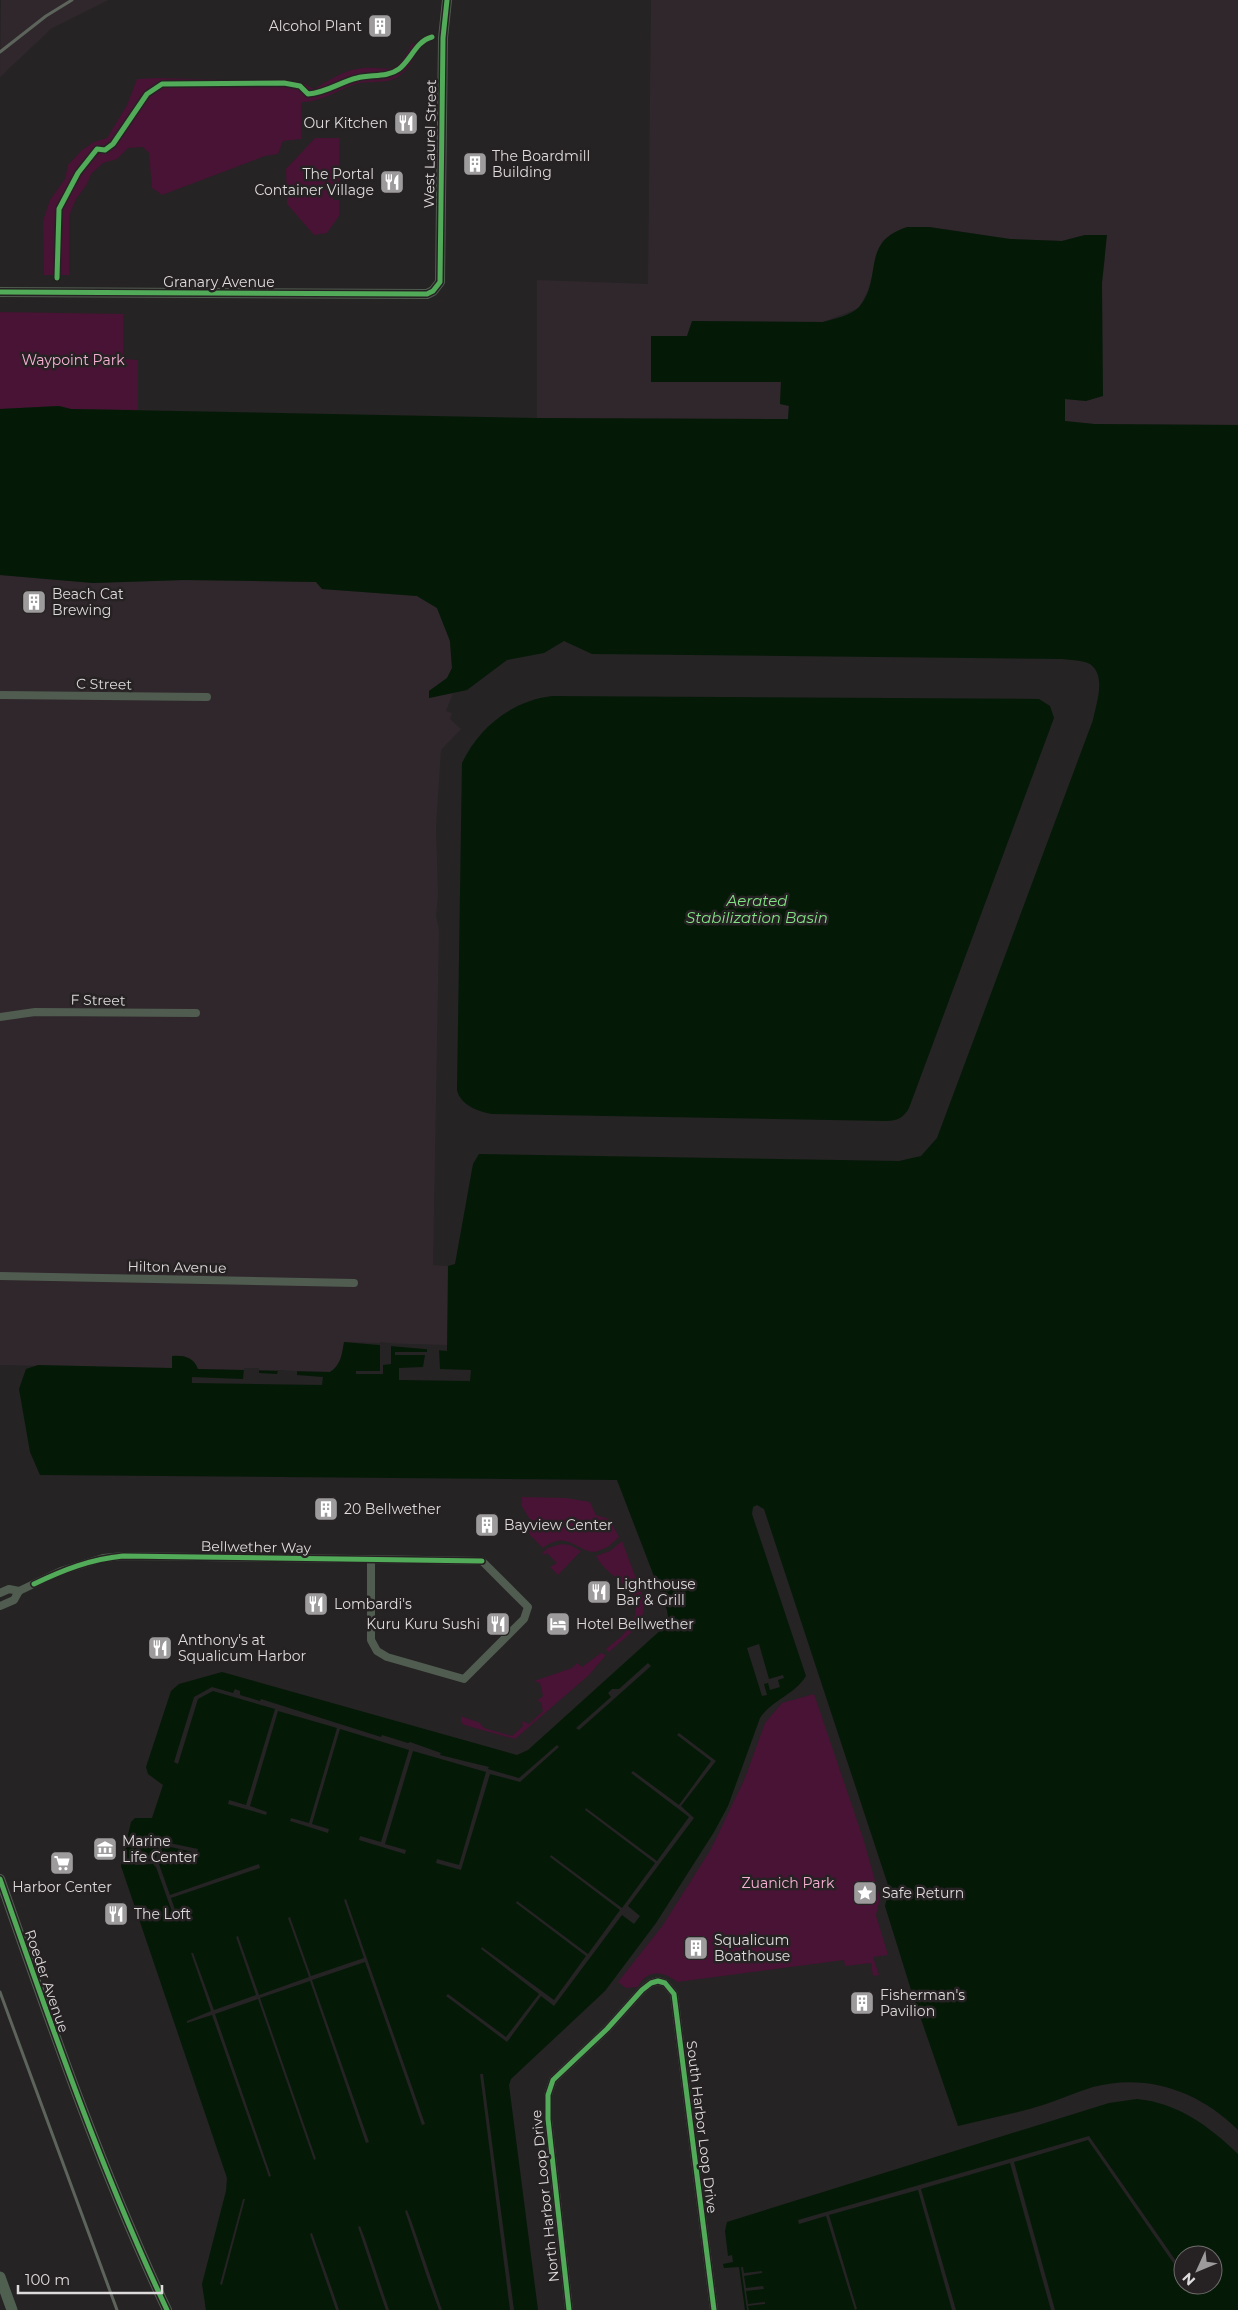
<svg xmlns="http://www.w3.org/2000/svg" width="1238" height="2310" viewBox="0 0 1238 2310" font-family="Montserrat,sans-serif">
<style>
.built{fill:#30272c}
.green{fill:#481334}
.water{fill:#051907;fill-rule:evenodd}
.pier{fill:#252324}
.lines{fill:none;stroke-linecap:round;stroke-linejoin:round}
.minor{stroke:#505c50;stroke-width:8}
.tertiary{stroke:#505c50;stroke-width:10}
.secondary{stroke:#506050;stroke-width:11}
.rail{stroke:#5c645c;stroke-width:3}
.cycleway-casing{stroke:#262223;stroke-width:8}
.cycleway{stroke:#51ab58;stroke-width:5}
.labels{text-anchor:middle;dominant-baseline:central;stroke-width:5;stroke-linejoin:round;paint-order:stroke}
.poi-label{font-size:14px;fill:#dedbdc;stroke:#262223;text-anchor:start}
.street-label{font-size:14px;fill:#dedbdc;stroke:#262223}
.park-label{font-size:14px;fill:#f9b2d6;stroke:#262223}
.water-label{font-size:15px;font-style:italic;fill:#82e285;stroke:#262223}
</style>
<rect width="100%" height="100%" fill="#252324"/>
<!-- built -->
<g class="built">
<path d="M 1,0 L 108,0 L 52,28 L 0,77 Z"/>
<path d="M 651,0 L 1238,0 L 1238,425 L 1094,424 L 1065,421 L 1065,399 L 1086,401 L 1105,258 L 1085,235 L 1062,241 L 1010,239 L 929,227 L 907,227 L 882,241 L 868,290 L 859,308 L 823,322 L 687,336 L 651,382 L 781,382 L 780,404 L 789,405 L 788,419 L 537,418 L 537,280 L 648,284 Z"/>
<path d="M 0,575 L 93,583 L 184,580 L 316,582 L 322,589 L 417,596 L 437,608 L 450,641 L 452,668 L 447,678 L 429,691 L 429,698 L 453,693 L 446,711 L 452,713 L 450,719 L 461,729 L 441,750 L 436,826 L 438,895 L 436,916 L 439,930 L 433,1265 L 448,1266 L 450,1345 L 344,1342 L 341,1359 L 335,1369 L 330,1372 L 0,1365 Z"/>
</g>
<!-- green -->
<g class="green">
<path d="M 412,43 L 418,45 C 417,58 405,76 391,80 C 380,83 367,81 356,84 C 337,90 320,103 301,102 L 301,139 L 283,141 L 278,154 L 265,156 L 162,195 L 152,188 L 149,153 L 143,147 L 128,148 L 117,159 L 103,163 L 91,174 L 87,184 L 76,199 L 69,216 L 69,275 L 44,275 L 43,221 L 50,200 L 65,179 L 68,165 L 82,150 L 94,142 L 107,138 L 127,105 L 137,79 L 157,78 L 301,82 L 314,89 C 326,82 341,72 356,69 C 390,63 392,82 412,43 Z"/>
<path d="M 315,138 L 339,138 L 339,190 L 333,191 L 333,200 L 339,200 L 339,216 L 327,233 L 314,235 L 287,204 L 286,169 Z"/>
<path d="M 0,312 L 123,314 L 123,359 L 138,360 L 138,410 L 71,409 L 59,406 L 0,409 Z"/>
<path d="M 522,1497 L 566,1498 L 590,1502 L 596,1515 L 609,1519 L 619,1537 L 608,1547 L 595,1552 C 576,1552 568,1529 543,1548 L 529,1534 L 532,1523 L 521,1505 Z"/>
<path d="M 622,1541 L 643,1597 L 644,1609 L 640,1625 L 609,1652 L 606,1649 C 621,1637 637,1626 636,1604 C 633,1599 631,1592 626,1587 C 616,1576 603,1570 596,1556 L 610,1551 Z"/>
<path d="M 561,1544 L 570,1545 L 581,1551 L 558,1575 L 550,1567 L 557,1563 L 547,1553 L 544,1555 L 542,1553 L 548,1548 Z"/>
<path d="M 601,1653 L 606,1655 L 589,1675 L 515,1739 L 464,1725 L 461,1722 L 461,1716 L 480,1723 L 484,1728 L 512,1736 L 523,1726 L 522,1721 L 529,1724 L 543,1711 L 541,1702 L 537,1701 L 543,1696 L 540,1683 L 534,1681 L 572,1668 L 577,1663 L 582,1667 Z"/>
<path d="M 814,1694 L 863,1838 L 880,1898 L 876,1915 L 888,1955 L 873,1957 L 879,1975 L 873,1976 L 871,1963 L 845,1966 L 844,1960 L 677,1982 C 664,1971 646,1969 638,1987 L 626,1988 L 618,1982 L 663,1925 L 711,1849 L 745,1778 L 765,1723 L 782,1703 Z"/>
</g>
<!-- water -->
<g class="water">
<path d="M 907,227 L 929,227 L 1010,239 L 1062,241 L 1085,235 L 1107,235 L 1102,283 L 1103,396 L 1086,401 L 1065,399 L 1065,421 L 1094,424 L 1238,425 L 1238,2130 C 1199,2091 1147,2073 1093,2087 C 1076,2092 1059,2100 1043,2105 C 1015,2114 986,2119 958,2126 L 912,1993 L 885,1906 L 889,1888 L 764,1509 L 757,1505 L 753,1507 L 752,1514 L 806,1676 C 794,1695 772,1700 760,1718 L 728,1806 L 714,1832 L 656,1923 L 605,1991 L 511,2079 L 509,2085 L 538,2310 L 206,2310 L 202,2284 L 226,2191 L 227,2178 L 121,1866 L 131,1822 L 135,1818 L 152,1818 L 163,1785 L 148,1774 L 146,1767 L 171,1691 L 179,1684 L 222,1672 L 517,1755 L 528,1750 L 663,1628 L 668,1617 L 667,1610 L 617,1480 L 40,1475 L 30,1452 L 19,1389 L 26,1369 L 38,1365 L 172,1368 L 172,1356 C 183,1355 194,1357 198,1369 L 330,1372 C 341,1365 342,1354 344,1342 L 447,1351 L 448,1266 L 455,1264 L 473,1164 L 479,1154 L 899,1161 L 921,1156 L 937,1138 L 1093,720 C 1096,704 1107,676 1090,664 C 1083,660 1070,660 1062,659 L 592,654 L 564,641 L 544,653 L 507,660 L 467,690 L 429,698 L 429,691 L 447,678 L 452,668 L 450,641 L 437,608 L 417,596 L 322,589 L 316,582 L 184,580 L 93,583 L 0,575 L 0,409 L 59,406 L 71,409 L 537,418 L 788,419 L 789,406 L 780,404 L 781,382 L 651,382 L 651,336 L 687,336 L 692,321 L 823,322 C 834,319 852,315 859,307 C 884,278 859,243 907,227 Z"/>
<path d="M 552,696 L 1039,699 L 1050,706 L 1054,718 L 909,1108 C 904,1117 898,1121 886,1121 L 492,1114 C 479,1112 460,1105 457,1090 L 462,763 C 479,727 512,701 552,696 Z"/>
<path d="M 1137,2099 C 1178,2103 1209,2126 1238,2154 L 1238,2310 L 745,2310 L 739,2267 L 724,2268 L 723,2264 L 733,2262 L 732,2255 L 728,2256 L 725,2231 L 727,2222 L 1109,2103 ZM 1183,2255 L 1213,2255 L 1213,2285 L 1183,2285 Z"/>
</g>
<!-- pier -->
<g class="pier">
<path d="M 380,1342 L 391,1343 L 391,1364 L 383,1365 L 383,1374 L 356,1374 L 356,1371 L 380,1371 Z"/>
<path d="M 427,1347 L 439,1348 L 440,1369 L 471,1370 L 470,1381 L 399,1380 L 399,1368 L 423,1367 L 425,1355 L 395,1355 L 395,1352 L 427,1352 Z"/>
<path d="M 244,1368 L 259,1368 L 259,1373 L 277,1374 L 278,1370 L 297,1371 L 297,1375 L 323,1377 L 322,1385 L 192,1383 L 192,1377 L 243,1379 Z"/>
<path d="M 759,1644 L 769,1679 L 783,1675 L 784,1678 L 778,1680 L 780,1687 L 770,1690 L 768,1683 L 764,1684 L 767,1695 L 762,1696 L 747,1648 Z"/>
<path d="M 648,1663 L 651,1666 L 579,1730 L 576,1728 L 611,1697 L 608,1693 L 612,1689 L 619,1689 Z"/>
<path d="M 212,1687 L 233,1693 L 235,1689 L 240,1691 L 240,1695 L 260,1701 L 261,1699 L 381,1737 L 382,1735 L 408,1743 L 410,1742 L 441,1753 L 440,1755 L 489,1767 L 488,1769 L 519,1778 L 557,1745 L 559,1747 L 520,1782 L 490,1774 L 461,1870 L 436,1863 L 437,1859 L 459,1865 L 486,1772 L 413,1751 L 385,1844 L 406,1850 L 405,1854 L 359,1840 L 360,1836 L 381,1842 L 409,1750 L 340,1729 L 312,1824 L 329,1829 L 328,1833 L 290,1821 L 291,1818 L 309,1823 L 337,1728 L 278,1711 L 250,1806 L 267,1812 L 266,1815 L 228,1804 L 229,1800 L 246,1805 L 275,1709 L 213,1691 L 198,1699 L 178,1764 L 174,1762 L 194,1697 Z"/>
<path d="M 679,1733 L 716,1761 L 681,1806 L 694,1818 L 628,1906 L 640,1916 L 634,1924 L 622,1915 L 554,2006 L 541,1996 L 507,2042 L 446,1996 L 448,1994 L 506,2037 L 539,1994 L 481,1949 L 482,1947 L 554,2000 L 586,1956 L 516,1903 L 517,1901 L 588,1954 L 620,1910 L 550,1857 L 551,1855 L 622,1908 L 655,1863 L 585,1810 L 586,1808 L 657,1861 L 689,1817 L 631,1773 L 633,1771 L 679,1805 L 711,1761 L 677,1735 Z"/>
<path d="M 160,1841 L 198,1849 L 197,1853 L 162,1845 L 159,1864 L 170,1895 L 259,1864 L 260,1868 L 171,1898 L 178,1919 L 175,1920 L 156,1867 L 153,1864 L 135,1865 L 135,1861 L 153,1861 L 156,1858 Z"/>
<path d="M 346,1899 L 425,2124 L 422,2125 L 365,1962 L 312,1980 L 369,2142 L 366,2143 L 310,1981 L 260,1998 L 316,2159 L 314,2160 L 258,1999 L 215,2014 L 271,2176 L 269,2177 L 212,2015 L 187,2023 L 187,2021 L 211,2011 L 191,1953 L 193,1953 L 214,2010 L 256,1995 L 236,1937 L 238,1936 L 259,1995 L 309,1977 L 288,1918 L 290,1917 L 311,1976 L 364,1958 L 344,1900 Z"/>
<path d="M 480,2074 L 483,2074 L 514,2310 L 510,2310 Z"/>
<path d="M 1089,2136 L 1183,2271 L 1183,2277 L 1088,2140 L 1014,2162 L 1055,2310 L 1051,2310 L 1010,2163 L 921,2189 L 956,2310 L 952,2310 L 918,2190 L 829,2215 L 857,2309 L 855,2310 L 826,2216 L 799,2224 L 798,2220 Z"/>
<path d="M 243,2199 L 245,2199 L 222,2285 L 220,2284 Z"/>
<path d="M 407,2210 L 412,2223 L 442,2310 L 439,2310 L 427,2277 L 405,2211 Z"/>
<path d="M 360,2226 L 365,2239 L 389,2310 L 386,2310 L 380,2293 L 358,2227 Z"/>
<path d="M 312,2233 L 333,2292 L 339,2310 L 336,2310 L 334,2304 L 310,2234 Z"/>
<path d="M 741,2267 L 743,2267 L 744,2273 L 762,2271 L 762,2273 L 744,2276 L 746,2288 L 763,2286 L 764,2289 L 746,2291 L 748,2304 L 765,2302 L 765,2304 L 748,2306 L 749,2310 L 747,2310 Z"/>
</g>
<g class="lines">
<!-- minor -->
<g class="minor">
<path d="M 0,695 L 207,697"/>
<path d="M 0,1017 L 35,1012 L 196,1013"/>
<path d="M 0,1276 L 354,1283"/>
<path d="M 0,1593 L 9,1589 L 19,1591"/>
<path d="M 0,1606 L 14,1600 L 19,1591 L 61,1571 L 103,1558 L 123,1556 L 358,1559 L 371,1559 L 482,1561 L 528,1607 L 524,1619 L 464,1679 L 387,1657 L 377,1651 L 371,1640 L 371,1559"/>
<path d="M 569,2310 L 548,2119 L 548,2095 L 553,2080 L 607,2029 L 642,1990 L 651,1983 L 658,1981 L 665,1983 L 674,1994 L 714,2310"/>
</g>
<!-- tertiary -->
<g class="tertiary">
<path d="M 0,292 L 427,294 L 433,291 L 440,282 L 443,38 L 447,0"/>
<path d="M 0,1879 C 51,2025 101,2170 167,2310"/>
</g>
<!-- secondary -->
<path class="secondary" d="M 0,2277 L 12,2310"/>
<!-- rail -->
<g class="rail">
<path d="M 0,52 L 46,16 L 72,0"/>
<path d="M 0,1992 L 117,2310"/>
</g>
<defs>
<g id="cycleway">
<path d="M 57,278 L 59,209 L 78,173 L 97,149 L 105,150 L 113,144 L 147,94 L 162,84 L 284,83 L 300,86 L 308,94 C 326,93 340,82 357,78 C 370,74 387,78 399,69 C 411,60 416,41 432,37"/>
<path d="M 0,292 L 427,294 L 433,291 L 440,282 L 443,38 L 447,0"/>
<path d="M 34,1584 C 63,1570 91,1559 123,1556 L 482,1561"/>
<path d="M 0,1879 C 51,2025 101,2170 167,2310"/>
<path d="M 569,2310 L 548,2119 L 548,2095 L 553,2080 L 607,2029 L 642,1990 L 651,1983 L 658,1981 L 665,1983 L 674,1994 L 714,2310"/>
</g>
</defs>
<!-- cycleway casing -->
<use href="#cycleway" class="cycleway-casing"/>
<!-- cycleway -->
<use href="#cycleway" class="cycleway"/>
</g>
<!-- icons -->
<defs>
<symbol id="building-square" viewBox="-11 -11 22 22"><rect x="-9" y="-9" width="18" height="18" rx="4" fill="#9d9b9c" stroke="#262223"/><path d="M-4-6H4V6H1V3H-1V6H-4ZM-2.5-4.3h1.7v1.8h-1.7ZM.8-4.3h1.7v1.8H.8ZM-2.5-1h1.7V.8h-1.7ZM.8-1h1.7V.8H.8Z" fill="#fff"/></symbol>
<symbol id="restaurant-square" viewBox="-11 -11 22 22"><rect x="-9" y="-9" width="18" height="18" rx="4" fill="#9d9b9c" stroke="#262223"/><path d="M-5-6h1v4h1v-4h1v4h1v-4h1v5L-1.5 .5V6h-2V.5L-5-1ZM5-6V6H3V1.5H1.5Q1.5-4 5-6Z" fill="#fff"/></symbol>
<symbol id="hotel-square" viewBox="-11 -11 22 22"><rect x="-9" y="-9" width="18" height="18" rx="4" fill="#9d9b9c" stroke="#262223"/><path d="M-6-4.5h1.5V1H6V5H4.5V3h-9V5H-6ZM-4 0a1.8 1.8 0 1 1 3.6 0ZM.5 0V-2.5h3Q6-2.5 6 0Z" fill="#fff"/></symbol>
<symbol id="museum-square" viewBox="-11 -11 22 22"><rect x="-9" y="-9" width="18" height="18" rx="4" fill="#9d9b9c" stroke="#262223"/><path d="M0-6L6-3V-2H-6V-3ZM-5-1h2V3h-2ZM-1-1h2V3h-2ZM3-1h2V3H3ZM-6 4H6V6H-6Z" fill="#fff"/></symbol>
<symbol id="supermarket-square" viewBox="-11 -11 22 22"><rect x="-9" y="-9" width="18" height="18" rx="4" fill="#9d9b9c" stroke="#262223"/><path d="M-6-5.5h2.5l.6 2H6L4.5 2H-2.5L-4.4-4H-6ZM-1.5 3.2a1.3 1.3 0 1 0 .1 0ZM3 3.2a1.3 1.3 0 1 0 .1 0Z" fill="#fff"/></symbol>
<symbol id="sight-square" viewBox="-11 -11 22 22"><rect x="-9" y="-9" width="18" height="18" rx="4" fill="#9d9b9c" stroke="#262223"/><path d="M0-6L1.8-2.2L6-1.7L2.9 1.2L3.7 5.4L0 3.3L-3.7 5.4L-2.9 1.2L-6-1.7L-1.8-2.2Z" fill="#fff"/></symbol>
</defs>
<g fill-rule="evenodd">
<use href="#building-square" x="366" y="12" width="28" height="28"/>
<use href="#restaurant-square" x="392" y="109" width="28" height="28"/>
<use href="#building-square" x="461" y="150" width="28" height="28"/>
<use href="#restaurant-square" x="378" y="168" width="28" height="28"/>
<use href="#building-square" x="20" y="588" width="28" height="28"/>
<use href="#building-square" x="312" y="1495" width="28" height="28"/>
<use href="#building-square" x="473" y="1511" width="28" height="28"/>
<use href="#restaurant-square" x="585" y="1578" width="28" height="28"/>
<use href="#restaurant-square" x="302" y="1590" width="28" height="28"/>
<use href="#restaurant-square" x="484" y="1610" width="28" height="28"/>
<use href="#hotel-square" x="544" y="1610" width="28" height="28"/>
<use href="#restaurant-square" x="146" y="1634" width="28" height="28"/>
<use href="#museum-square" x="91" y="1835" width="28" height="28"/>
<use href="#supermarket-square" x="48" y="1849" width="28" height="28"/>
<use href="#sight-square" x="851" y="1879" width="28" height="28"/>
<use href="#restaurant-square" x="102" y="1900" width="28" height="28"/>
<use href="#building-square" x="682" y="1934" width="28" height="28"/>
<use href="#building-square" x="848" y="1989" width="28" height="28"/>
</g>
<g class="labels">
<!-- poi labels -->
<g class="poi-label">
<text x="362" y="26" text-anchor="end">Alcohol Plant</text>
<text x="388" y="123" text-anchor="end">Our Kitchen</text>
<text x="492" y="156">The Boardmill<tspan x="492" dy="16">Building</tspan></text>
<text x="374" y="174" text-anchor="end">The Portal<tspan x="374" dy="16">Container Village</tspan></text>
<text x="52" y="594">Beach Cat<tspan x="52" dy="16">Brewing</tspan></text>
<text x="344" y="1509">20 Bellwether</text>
<text x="504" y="1525">Bayview Center</text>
<text x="616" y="1584">Lighthouse<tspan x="616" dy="16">Bar &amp; Grill</tspan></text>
<text x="334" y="1604">Lombardi's</text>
<text x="480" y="1624" text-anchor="end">Kuru Kuru Sushi</text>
<text x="576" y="1624">Hotel Bellwether</text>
<text x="178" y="1640">Anthony's at<tspan x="178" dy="16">Squalicum Harbor</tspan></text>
<text x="122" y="1841">Marine<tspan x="122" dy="16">Life Center</tspan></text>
<text x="62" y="1887" text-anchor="middle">Harbor Center</text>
<text x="882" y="1893">Safe Return</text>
<text x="134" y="1914">The Loft</text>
<text x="714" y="1940">Squalicum<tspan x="714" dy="16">Boathouse</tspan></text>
<text x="880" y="1995">Fisherman's<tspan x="880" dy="16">Pavilion</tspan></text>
</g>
<!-- street labels -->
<g class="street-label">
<text transform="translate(430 144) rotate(-89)">West Laurel Street</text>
<text x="219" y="282">Granary Avenue</text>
<text transform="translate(104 684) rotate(1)">C Street</text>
<text transform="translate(98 1000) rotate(1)">F Street</text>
<text transform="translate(177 1267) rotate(1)">Hilton Avenue</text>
<text transform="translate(256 1547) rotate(1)">Bellwether Way</text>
<text transform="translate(47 1981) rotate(71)">Roeder Avenue</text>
<text transform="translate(702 2127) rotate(83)">South Harbor Loop Drive</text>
<text transform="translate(545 2196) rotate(-96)">North Harbor Loop Drive</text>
</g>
<!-- park labels -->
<g class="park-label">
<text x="73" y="360">Waypoint Park</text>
<text x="788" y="1883">Zuanich Park</text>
</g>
<!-- water labels -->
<g class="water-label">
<text x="757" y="900">Aerated<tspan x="757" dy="17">Stabilization Basin</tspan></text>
</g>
</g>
<!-- north arrow -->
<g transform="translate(1198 2270) rotate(226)"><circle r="24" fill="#262223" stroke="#706c6d"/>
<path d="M0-4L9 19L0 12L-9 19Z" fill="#9d9b9c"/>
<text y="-8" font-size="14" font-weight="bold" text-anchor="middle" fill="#dedbdc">N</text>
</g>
<!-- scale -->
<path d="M18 2285v8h144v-8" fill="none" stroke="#dedbdc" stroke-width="2.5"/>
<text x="25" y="2285" font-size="15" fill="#dedbdc" stroke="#262223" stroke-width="4" paint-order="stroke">100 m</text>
</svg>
